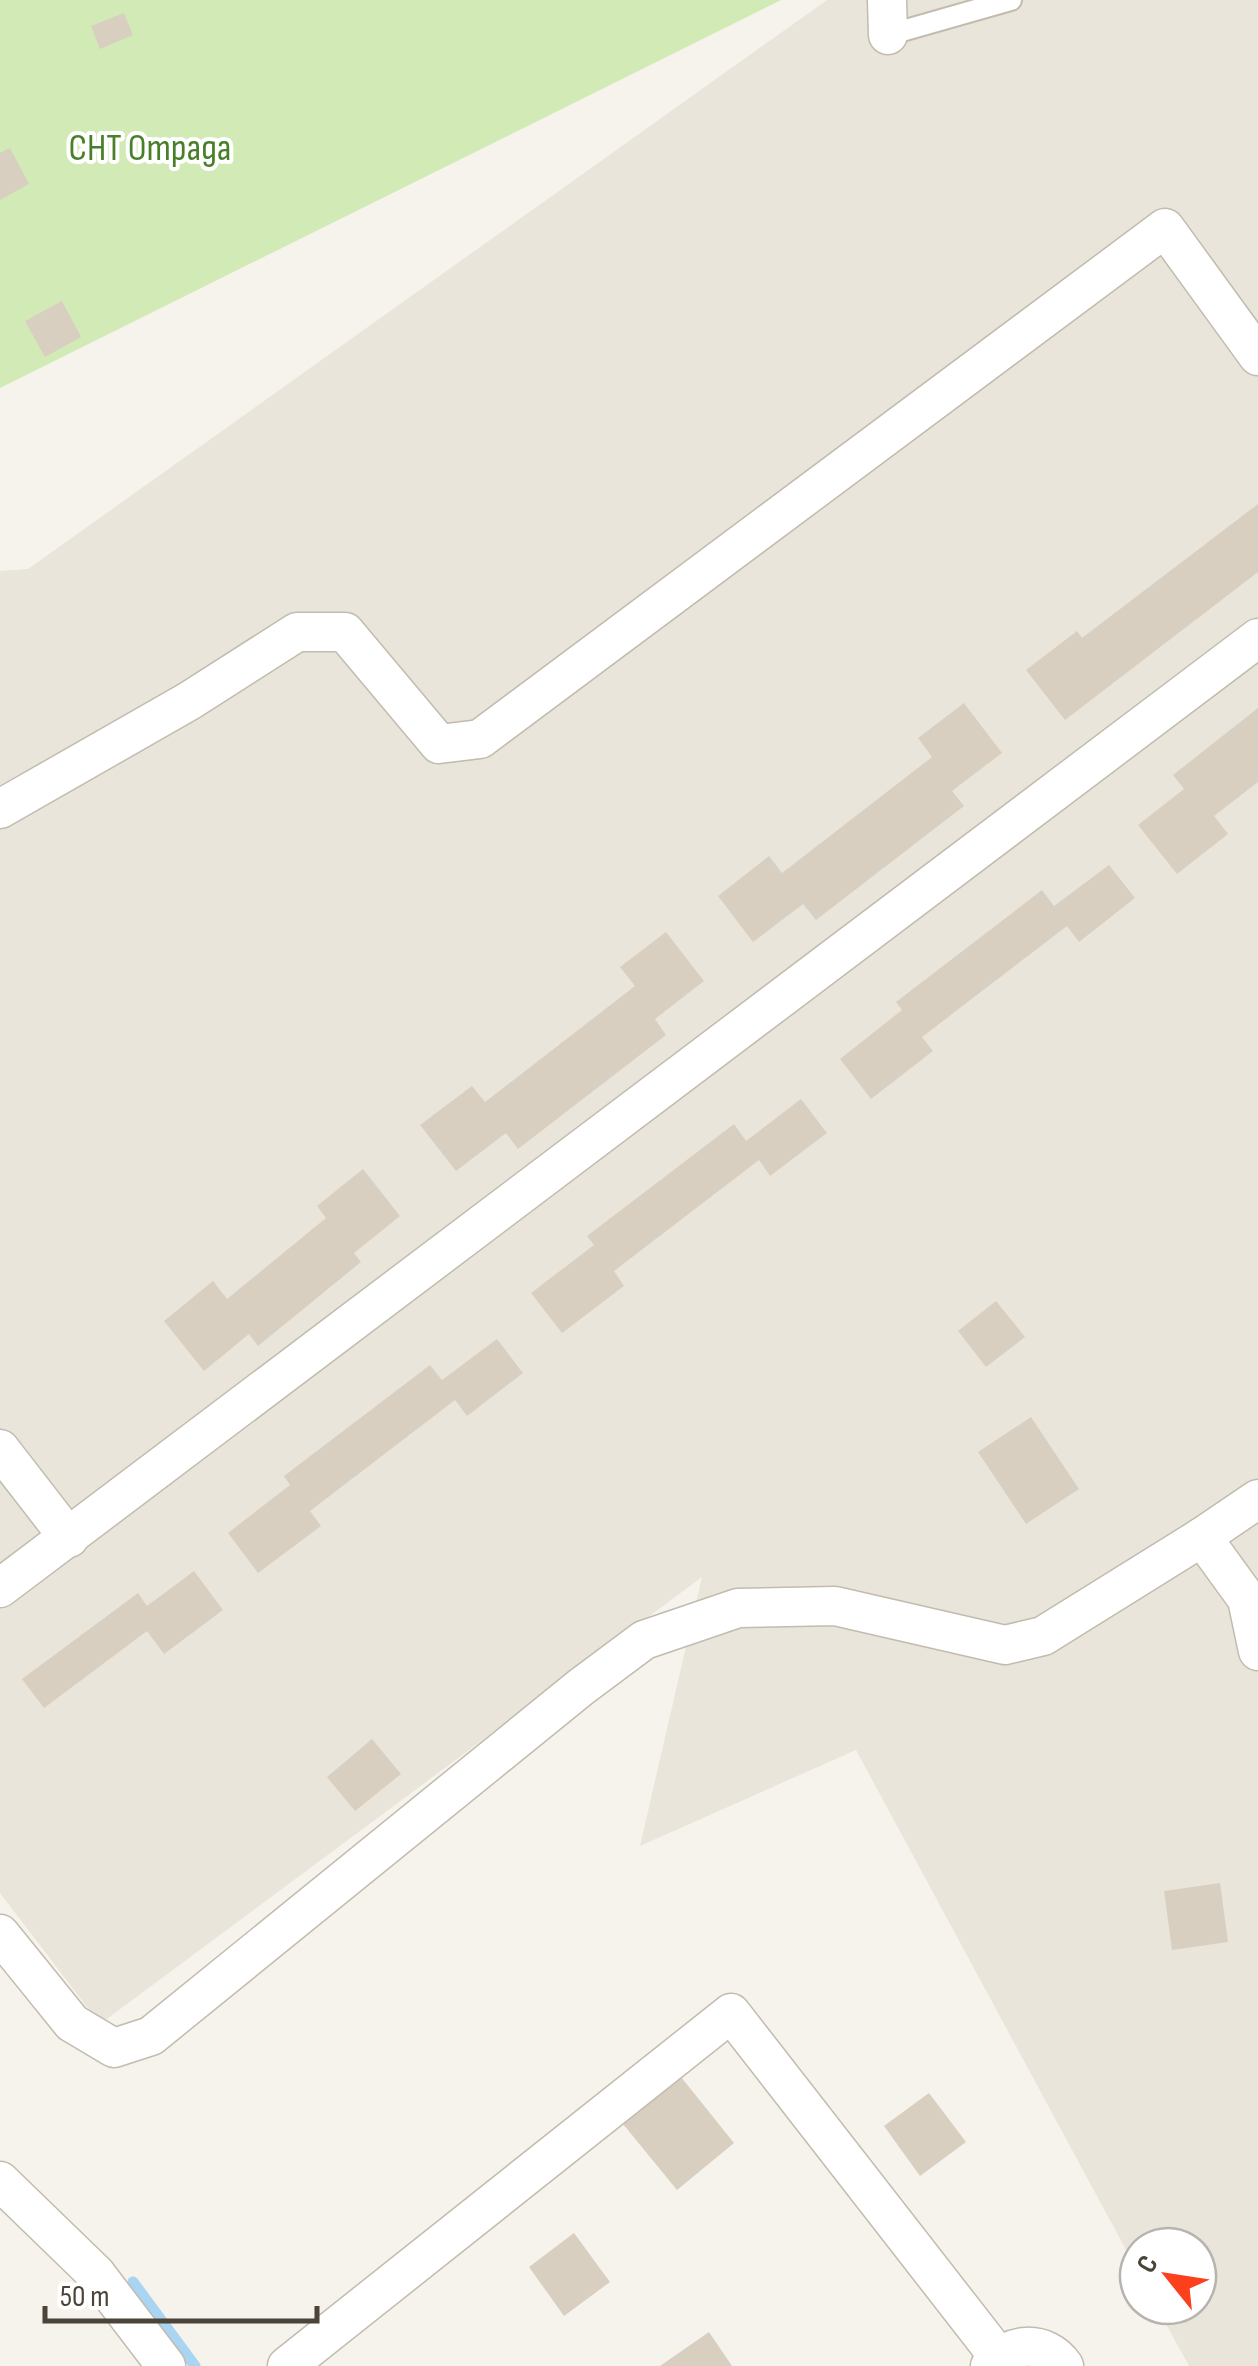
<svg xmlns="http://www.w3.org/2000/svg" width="1258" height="2366" viewBox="0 0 1258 2366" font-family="'Sofia Sans Condensed',sans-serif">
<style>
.residential{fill:#eae5da}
.green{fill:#d2eab5}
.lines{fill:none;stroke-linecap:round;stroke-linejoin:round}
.stream{stroke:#a9d4f2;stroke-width:11}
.building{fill:#d8cfc1}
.service-casing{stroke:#c2bbae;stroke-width:24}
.minor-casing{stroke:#c2bbae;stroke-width:41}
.service{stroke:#fff;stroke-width:20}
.minor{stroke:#fff;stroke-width:38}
.labels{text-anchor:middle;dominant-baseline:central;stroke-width:8;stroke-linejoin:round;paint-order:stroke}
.park-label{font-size:38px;fill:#4a7f2a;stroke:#fff}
</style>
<rect width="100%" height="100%" fill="#f6f3ec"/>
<!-- residential -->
<path class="residential" d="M 827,0 L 1258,0 L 1258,2366 L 1189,2366 L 1156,2306 L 1198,2306 L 1198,2246 L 1138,2246 L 1138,2272 L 856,1750 L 640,1846 L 702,1577 L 100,2024 L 0,1893 L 0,571 L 28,569 Z"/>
<!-- green -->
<path class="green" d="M 0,0 L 781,0 L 0,388 Z"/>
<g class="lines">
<!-- stream -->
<path class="stream" d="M 133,2282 L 195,2366"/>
</g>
<!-- building -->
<g class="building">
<path d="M 124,13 L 133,35 L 100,49 L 91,26 Z"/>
<path d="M 10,148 L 29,184 L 0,200 L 0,153 Z"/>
<path d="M 62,301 L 81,337 L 45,357 L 25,321 Z"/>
<path d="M 1258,504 L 1258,572 L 1065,720 L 1026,670 L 1077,631 L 1082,638 Z"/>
<path d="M 964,703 L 1002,753 L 952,791 L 964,806 L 816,920 L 803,904 L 753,942 L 718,896 L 769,856 L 782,873 L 932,757 L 918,738 Z"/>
<path d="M 1258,708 L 1258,782 L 1214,816 L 1228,834 L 1177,874 L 1138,825 L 1184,789 L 1173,775 Z"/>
<path d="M 1109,865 L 1135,898 L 1079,942 L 1067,926 L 922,1037 L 933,1051 L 871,1099 L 840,1059 L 902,1010 L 896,1002 L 1042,890 L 1054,906 Z"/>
<path d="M 666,932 L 704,981 L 655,1019 L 666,1035 L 518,1149 L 506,1133 L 456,1171 L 420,1125 L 472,1086 L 485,1102 L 635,986 L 620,967 Z"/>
<path d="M 801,1099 L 827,1133 L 770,1176 L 759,1160 L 614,1271 L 624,1286 L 562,1333 L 531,1293 L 594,1245 L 587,1236 L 734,1124 L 746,1141 Z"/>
<path d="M 363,1169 L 400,1216 L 354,1253 L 361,1262 L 258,1346 L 249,1334 L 204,1371 L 164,1321 L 213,1281 L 227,1299 L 326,1218 L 317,1206 Z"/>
<path d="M 996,1301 L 1025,1337 L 986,1367 L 958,1331 Z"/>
<path d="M 497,1339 L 523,1373 L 467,1416 L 455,1400 L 310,1511 L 321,1526 L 258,1573 L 228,1533 L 290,1485 L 284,1476 L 430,1365 L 442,1380 Z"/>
<path d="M 1031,1417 L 1079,1489 L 1026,1524 L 978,1452 Z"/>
<path d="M 194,1571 L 223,1610 L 164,1654 L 147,1631 L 44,1708 L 22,1679 L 138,1593 L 147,1606 Z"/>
<path d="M 372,1739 L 401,1774 L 355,1811 L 327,1777 Z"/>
<path d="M 1220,1883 L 1228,1942 L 1172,1950 L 1164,1891 Z"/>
<path d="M 681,2077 L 734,2143 L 677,2190 L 623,2124 Z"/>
<path d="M 929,2093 L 966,2142 L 920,2176 L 884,2126 Z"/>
<path d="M 574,2233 L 610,2282 L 564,2316 L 529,2267 Z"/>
<path d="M 709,2332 L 732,2366 L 660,2366 Z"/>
</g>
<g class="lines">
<defs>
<path id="service" d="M 888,35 L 1011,0"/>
<g id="minor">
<path d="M 887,0 L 888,35"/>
<path d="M 0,809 L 189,701 L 297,632 L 345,632 L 439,744 L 480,739 L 1165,228 L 1258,356"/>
<path d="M 0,1449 L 69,1538"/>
<path d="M 1258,1499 L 1202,1537 L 1247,1599 L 1258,1651"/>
<path d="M 0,1588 L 1258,638"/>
<path d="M 0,1934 L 72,2023 L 114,2048 L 151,2036 L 581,1687 L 644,1640 L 738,1608 L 835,1606 L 1005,1645 L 1043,1636 L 1202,1537"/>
<path d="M 0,2181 L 96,2274 L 166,2366"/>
<path d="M 287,2366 L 731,2013 L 998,2356"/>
<path d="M 990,2366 C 1009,2342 1045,2339 1064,2366"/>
</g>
</defs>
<!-- service casing -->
<use href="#service" class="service-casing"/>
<!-- minor casing -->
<use href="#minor" class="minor-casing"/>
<!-- service -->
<use href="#service" class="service"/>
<!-- minor -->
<use href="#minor" class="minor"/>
</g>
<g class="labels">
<!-- park labels -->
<g class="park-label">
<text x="150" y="148">СНТ Отрада</text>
</g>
</g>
<!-- north arrow -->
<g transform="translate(1168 2276) rotate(300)"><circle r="48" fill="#ffffff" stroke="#b7b4b0" stroke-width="2.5"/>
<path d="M0-8L18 38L0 25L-18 38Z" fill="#fc3f1d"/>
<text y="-15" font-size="28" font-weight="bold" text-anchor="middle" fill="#4b4439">С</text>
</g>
<!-- scale -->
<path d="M45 2306v15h272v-15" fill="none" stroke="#4b4439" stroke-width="5"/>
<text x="60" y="2306" font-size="30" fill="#4b4439" stroke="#ffffff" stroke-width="8" paint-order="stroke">50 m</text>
</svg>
